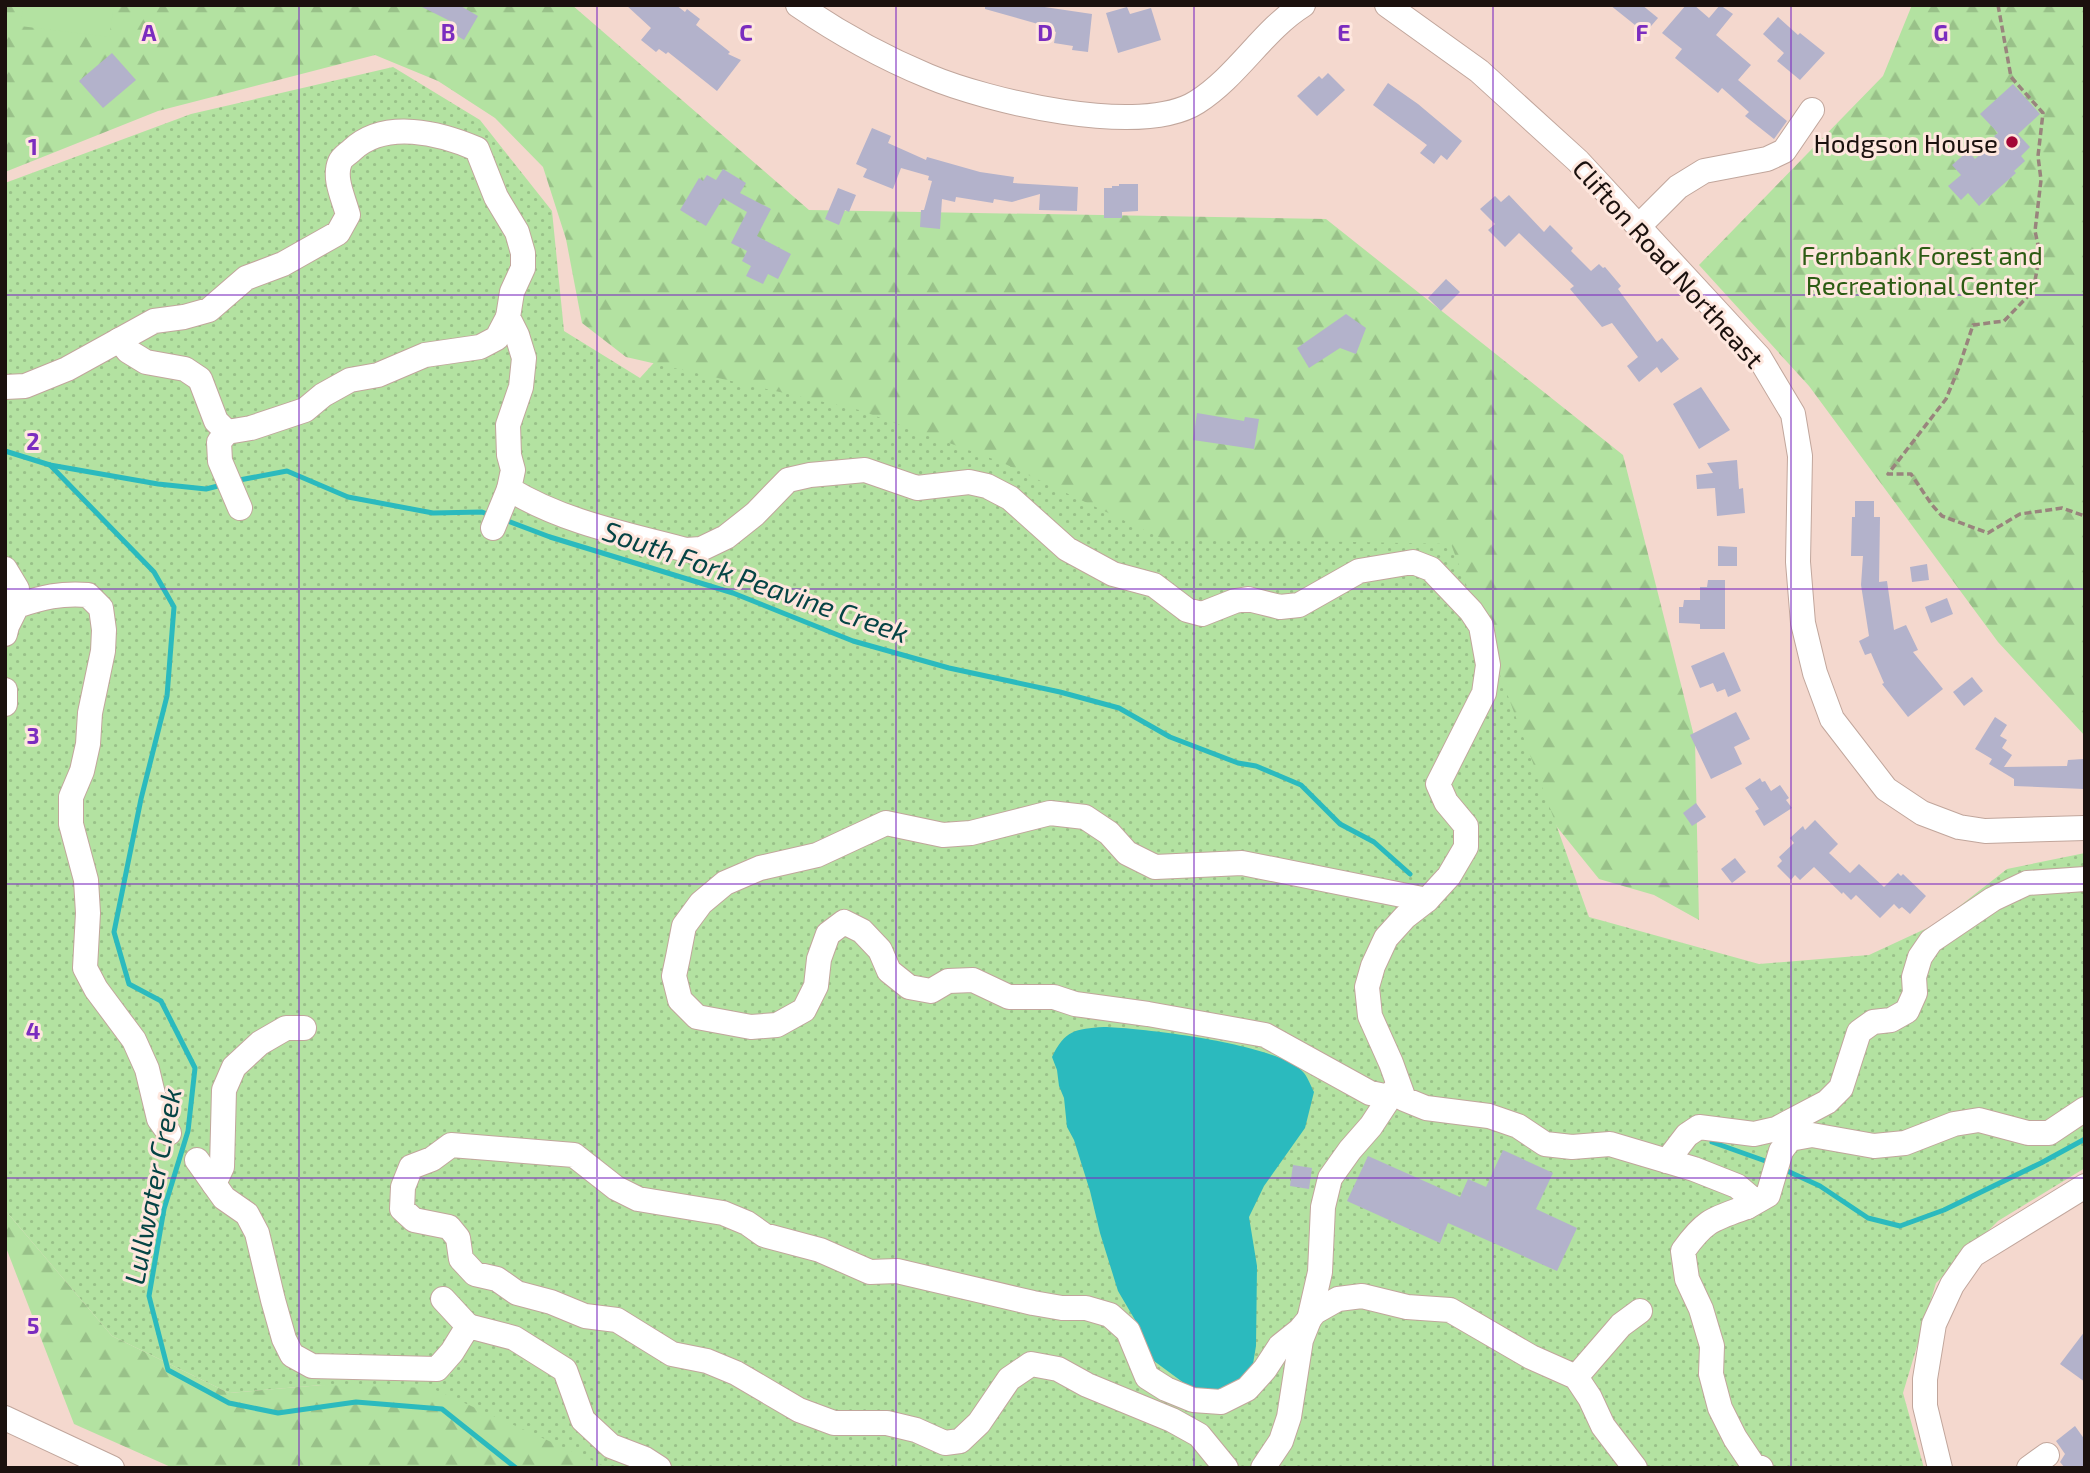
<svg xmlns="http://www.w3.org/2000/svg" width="2090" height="1473" viewBox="0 0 2090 1473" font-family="'Exo 2',sans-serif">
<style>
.grass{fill:url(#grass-dots)}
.forest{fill:url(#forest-firs)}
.park{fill:#b3e2a1}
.water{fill:#2bbabe}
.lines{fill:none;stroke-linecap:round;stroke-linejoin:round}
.stream{stroke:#2bbabe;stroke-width:5}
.building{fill:#b3b2cb}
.minor-casing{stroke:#c1a69c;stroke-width:26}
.path{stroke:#99847d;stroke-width:3.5;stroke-dasharray:7 3.5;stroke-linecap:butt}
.minor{stroke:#fff;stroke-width:24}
.grid{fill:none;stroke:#7b2cbf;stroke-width:2;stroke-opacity:0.55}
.poi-dot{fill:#a30536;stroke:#fee7de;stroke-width:2.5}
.labels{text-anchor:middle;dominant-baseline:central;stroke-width:6;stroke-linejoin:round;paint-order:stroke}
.poi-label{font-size:26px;fill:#1b110e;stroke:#fee7de;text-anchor:end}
.park-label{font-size:26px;fill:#2c5c13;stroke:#fee7de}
.street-label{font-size:26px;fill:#1b110e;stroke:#fee7de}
.water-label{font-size:28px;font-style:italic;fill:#054445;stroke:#fee7de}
.grid-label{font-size:23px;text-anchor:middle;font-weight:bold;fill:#7b2cbf;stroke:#fee7de;stroke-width:6;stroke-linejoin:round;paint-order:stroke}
</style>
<defs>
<pattern id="grass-dots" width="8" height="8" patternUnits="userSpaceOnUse" patternTransform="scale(1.75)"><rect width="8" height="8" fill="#b3e2a1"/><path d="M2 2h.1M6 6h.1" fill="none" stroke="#99c189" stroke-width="1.8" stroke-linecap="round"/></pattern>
<pattern id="forest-firs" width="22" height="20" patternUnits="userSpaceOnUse" patternTransform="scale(1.75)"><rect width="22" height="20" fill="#b3e2a1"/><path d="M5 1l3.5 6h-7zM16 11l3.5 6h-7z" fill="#99c189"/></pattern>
</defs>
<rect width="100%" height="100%" fill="#f4d8ce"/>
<!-- grass -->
<path class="grass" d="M 393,67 L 480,120 L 552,211 L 564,331 L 640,378 L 703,309 L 1494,416 L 1557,827 L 1589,917 L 1759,964 L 1869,955 L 1938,923 L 2007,869 L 2085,853 L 2085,1168 L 1998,1221 L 1936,1283 L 1903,1393 L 1924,1468 L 609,1468 L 322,1385 L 229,1393 L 112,1336 L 5,1210 L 5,183 L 191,114 Z"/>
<!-- forest -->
<g class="forest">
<path d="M 5,5 L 572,5 L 809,210 L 1326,219 L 1623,455 L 1695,740 L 1699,920 L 1654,895 L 1599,879 L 1557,827 L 1451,544 L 1161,538 L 1001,462 L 859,410 L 626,357 L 582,323 L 566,239 L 543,167 L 495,118 L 438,81 L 375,55 L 158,111 L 5,172 Z"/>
<path d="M 1912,5 L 2085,5 L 2085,736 L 1998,642 L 1809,386 L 1699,265 L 1883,76 Z"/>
<path d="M 5,1210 L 112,1336 L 229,1393 L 322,1385 L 431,1388 L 609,1468 L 173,1468 L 74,1424 L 5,1245 Z"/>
</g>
<!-- park -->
<path class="park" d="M 24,5 L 114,5 L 109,37 L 20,26 Z"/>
<!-- water -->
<path class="water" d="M 1104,1027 C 1142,1028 1281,1044 1304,1073 C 1308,1078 1311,1086 1314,1092 L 1305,1128 L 1264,1186 L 1249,1217 L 1257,1266 L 1256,1346 L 1253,1364 L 1242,1378 L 1228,1390 L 1192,1389 L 1154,1361 L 1138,1325 L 1118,1291 L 1100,1233 L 1090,1191 L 1074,1140 L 1067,1127 L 1064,1098 L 1059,1086 L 1057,1070 L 1052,1057 C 1065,1030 1075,1029 1104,1027 Z"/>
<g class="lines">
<!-- stream -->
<g class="stream">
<path d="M 5,451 L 50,465 L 158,484 L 206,489 L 222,485"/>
<path d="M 50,465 L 154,572 L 174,607 L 167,696 L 141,799 L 114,932 L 129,984 L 161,1001 L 195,1068 L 188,1131 L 164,1209 L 149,1296 L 168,1370 L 229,1403 L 278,1413 L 356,1402 L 442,1409 L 516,1468"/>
<path d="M 234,481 L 287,471 L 348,497 L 433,513 L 482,512 L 492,516"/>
<path d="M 505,520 L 550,537 L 733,593 L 853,641 L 949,668 L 1060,692 L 1119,708 L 1170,737 L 1238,763 L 1256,766 L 1301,785 L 1340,824 L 1374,842 L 1410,874"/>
<path d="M 1712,1142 L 1771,1163"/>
<path d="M 1783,1169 L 1820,1186 L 1868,1218 L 1900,1226 L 1944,1210 L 2041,1163 L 2085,1139"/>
</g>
</g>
<!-- building -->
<g class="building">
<path d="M 418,5 L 459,5 L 478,16 L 464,40 L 451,32 L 456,24 Z"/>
<path d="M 626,5 L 676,5 L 685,12 L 687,9 L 700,19 L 696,25 L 730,52 L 728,54 L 741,60 L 717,91 L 668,52 L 666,54 L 659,49 L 656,52 L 641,40 L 651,28 Z"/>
<path d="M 985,5 L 1031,5 L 1092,14 L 1088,52 L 1072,50 L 1073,46 L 1054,43 L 1056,32 L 1038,24 L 985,9 Z"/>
<path d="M 1610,5 L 1642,5 L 1658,18 L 1645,33 Z"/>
<path d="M 1686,5 L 1694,5 L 1709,18 L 1720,5 L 1733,14 L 1716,35 L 1751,65 L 1738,80 L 1787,121 L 1774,139 L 1745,116 L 1749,112 L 1722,88 L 1718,93 L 1675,58 L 1682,49 L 1662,33 Z"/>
<path d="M 1127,7 L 1130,14 L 1151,8 L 1161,40 L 1118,53 L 1106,13 Z"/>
<path d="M 1778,17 L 1798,35 L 1800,33 L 1825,53 L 1800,80 L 1777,61 L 1784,53 L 1763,34 Z"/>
<path d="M 112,53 L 136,80 L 103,108 L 79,81 Z"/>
<path d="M 1328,73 L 1345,90 L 1317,116 L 1297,96 L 1319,76 L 1322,79 Z"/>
<path d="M 1388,83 L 1418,104 L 1462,141 L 1447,160 L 1441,155 L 1434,164 L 1420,153 L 1427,145 L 1373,105 Z"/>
<path d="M 2013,84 L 2040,114 L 2018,134 L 2030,147 L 2021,156 L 2025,161 L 2014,171 L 2016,173 L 1979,206 L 1968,193 L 1961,200 L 1948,186 L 1961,175 L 1952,165 L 1968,151 L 1975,159 L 1997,139 L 1994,136 L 1998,133 L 1980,114 Z"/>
<path d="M 872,128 L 891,136 L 888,143 L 926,160 L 927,157 L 980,172 L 1014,177 L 1013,183 L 1078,187 L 1077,211 L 1039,210 L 1040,194 L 1012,202 L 994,199 L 993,203 L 956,197 L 955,202 L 942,199 L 940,229 L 920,227 L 921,210 L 924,210 L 932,181 L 928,180 L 929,176 L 901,168 L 893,189 L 863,177 L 867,169 L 856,164 Z"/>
<path d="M 723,169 L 746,183 L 740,193 L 771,209 L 757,236 L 791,254 L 778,279 L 768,274 L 763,284 L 746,276 L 751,266 L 742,261 L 747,251 L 731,243 L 747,212 L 723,198 L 706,226 L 680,210 L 699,178 L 703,181 L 707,175 L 716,180 Z"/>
<path d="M 1119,184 L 1138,184 L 1138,211 L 1122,212 L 1122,218 L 1104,218 L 1104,188 L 1112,188 L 1112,186 L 1119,186 Z"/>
<path d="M 838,188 L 856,195 L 849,212 L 845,210 L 839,225 L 825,219 Z"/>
<path d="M 1509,195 L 1544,232 L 1550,225 L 1573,248 L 1571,251 L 1591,271 L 1599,264 L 1603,268 L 1605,267 L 1621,286 L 1618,289 L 1657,342 L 1662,338 L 1679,359 L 1661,373 L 1657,367 L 1639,382 L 1627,366 L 1638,357 L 1612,323 L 1602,327 L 1570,289 L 1574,286 L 1519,233 L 1505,247 L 1488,230 L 1495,224 L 1480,209 L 1495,196 L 1501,202 Z"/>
<path d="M 1446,279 L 1460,292 L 1441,311 L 1428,298 Z"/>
<path d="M 1346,314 L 1366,328 L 1356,354 L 1340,348 L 1309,368 L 1297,348 Z"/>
<path d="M 1701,387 L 1730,430 L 1699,449 L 1673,404 Z"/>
<path d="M 1197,413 L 1244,421 L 1245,417 L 1259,419 L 1254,449 L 1193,440 Z"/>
<path d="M 1737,460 L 1739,489 L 1743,488 L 1745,513 L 1717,516 L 1715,488 L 1697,489 L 1696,475 L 1713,473 L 1707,463 Z"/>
<path d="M 1855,501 L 1874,501 L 1874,517 L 1880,517 L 1879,582 L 1887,581 L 1894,630 L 1906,625 L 1918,650 L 1913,652 L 1943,689 L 1908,717 L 1882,684 L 1884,683 L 1871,653 L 1865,655 L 1859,641 L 1869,636 L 1861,585 L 1863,556 L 1851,556 L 1852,517 L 1855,517 Z"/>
<path d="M 1718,546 L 1737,547 L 1737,566 L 1718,566 Z"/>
<path d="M 1927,564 L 1929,580 L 1912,582 L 1910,567 Z"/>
<path d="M 1708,580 L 1725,580 L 1725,629 L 1700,629 L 1700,624 L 1679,623 L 1679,607 L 1683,607 L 1684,600 L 1700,600 L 1700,587 L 1707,587 Z"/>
<path d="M 1947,598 L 1953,614 L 1931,623 L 1925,607 Z"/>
<path d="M 1724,652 L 1741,691 L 1728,697 L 1725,689 L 1717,692 L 1713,683 L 1700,688 L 1691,666 Z"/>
<path d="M 1972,677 L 1983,691 L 1964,706 L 1953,692 Z"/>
<path d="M 1736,712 L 1750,739 L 1734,747 L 1742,764 L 1711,779 L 1690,735 Z"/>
<path d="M 1995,717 L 2007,725 L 2000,736 L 2007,740 L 2002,748 L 2012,755 L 2004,767 L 2067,766 L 2068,760 L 2083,759 L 2084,789 L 2014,786 L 2014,779 L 1989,764 L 1992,759 L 1975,749 Z"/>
<path d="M 1760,778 L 1762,782 L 1765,781 L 1771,791 L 1780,785 L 1789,798 L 1786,800 L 1792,808 L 1764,826 L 1755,811 L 1759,809 L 1745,788 Z"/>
<path d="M 1696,803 L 1706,817 L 1692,826 L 1683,813 Z"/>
<path d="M 1815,820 L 1838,844 L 1829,853 L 1850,873 L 1859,864 L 1884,887 L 1898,873 L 1901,876 L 1903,874 L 1926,896 L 1910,914 L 1902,907 L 1899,909 L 1894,904 L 1880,918 L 1856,895 L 1851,900 L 1843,892 L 1842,894 L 1814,867 L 1800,880 L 1795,875 L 1791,880 L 1777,866 L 1782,861 L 1779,857 L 1794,843 L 1790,838 L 1803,826 L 1805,830 Z"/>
<path d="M 1735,858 L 1746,872 L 1732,883 L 1721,869 Z"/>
<path d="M 1503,1150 L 1553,1173 L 1536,1209 L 1577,1228 L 1557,1271 L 1448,1223 L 1440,1243 L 1347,1201 L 1368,1156 L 1460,1197 L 1468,1179 L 1486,1187 Z"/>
<path d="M 1293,1165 L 1312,1168 L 1309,1189 L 1290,1186 Z"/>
<path d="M 2085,1331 L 2085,1382 L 2060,1364 Z"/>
<path d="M 2075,1426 L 2085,1440 L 2085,1468 L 2065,1468 L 2060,1462 L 2065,1454 L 2056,1441 Z"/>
</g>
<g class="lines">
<defs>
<g id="minor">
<path d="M 798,5 C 839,33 882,57 928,76 C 987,101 1141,138 1197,102 C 1238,76 1263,30 1303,5"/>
<path d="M 1387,5 L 1479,71 L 1578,161 L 1759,357 L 1793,414 L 1800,456 L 1798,562 L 1803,623 L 1815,673 L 1832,719 L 1886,789 L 1922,813 L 1959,827 L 1985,831 L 2085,828"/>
<path d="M 1639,226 L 1678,187 L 1704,171 L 1767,159 L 1784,151 L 1812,110"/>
<path d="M 119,340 L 128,351 L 146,362 L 185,369 L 200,379 L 216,421 L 227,432"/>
<path d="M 5,387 L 25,386 L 67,369 L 154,321 L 184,317 L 209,310 L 246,278 L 283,264 L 338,233 L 348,215 C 344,199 333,178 340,162 C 342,157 349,153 352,150 C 385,119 440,133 477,149 L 496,197 L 517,232 L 523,253 L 523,268 L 512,292 L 508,317 L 517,335 L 524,358 L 521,387 L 508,425 L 509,455 L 513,470 L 509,489 C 563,522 625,534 686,550 L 701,549 L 726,537 L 755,514 L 788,480 L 810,475 L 865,470 L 917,488 L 969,482 L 987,486 L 1010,498 L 1067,549 L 1113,574 L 1154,585 L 1187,610 L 1202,614 L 1235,601 L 1248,599 L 1280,607 L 1299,605 L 1359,571 L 1413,562 L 1431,569 L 1471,611 L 1481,626 L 1488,665 L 1484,693 L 1438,784 L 1446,802 L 1466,826 L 1466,847 L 1449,876 L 1427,900 L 1405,917 L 1386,938 L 1373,966 L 1367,987 L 1370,1016 L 1391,1063 L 1404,1099 L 1426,1108 L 1489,1116 L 1518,1126 L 1545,1144 L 1572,1147 L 1610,1144 L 1694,1169 L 1737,1186 L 1750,1197 L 1747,1207 C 1713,1219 1705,1220 1683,1251 L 1687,1279 L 1701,1309 L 1712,1346 L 1711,1374 L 1720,1408 L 1735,1438 L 1753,1465 L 1761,1468"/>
<path d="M 240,508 L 220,461 L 219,442 L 227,432 L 251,428 L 305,410 L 323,395 L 350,380 L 378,375 L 425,355 L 480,347 L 497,338 L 508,317"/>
<path d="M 493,528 L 509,489"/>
<path d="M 5,569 L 17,589 L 17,606"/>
<path d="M 5,634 L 7,626 L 17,606 C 42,597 61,593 88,595 L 101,608 L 104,630 L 103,651 L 90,713 L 88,744 L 82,771 L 71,797 L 71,824 L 86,880 L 88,913 L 85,968 L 96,989 L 134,1040 L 147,1069 L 159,1119 L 169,1133"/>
<path d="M 5,690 L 5,704"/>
<path d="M 1398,1085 L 1390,1097 L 1370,1093 L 1265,1035 L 1148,1014 L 1075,1004 L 1054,997 L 1009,997 L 973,980 L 948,981 L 931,991 L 909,987 L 889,971 L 880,950 L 862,931 L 844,922 L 828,934 L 819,959 L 816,986 L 804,1010 L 777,1025 L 751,1027 L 697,1017 L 680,1000 L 674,976 L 678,957 L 684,926 L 701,903 L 725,883 L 760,868 L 817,855 L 886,823 L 943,835 L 971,833 L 1050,813 L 1085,817 L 1109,833 L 1127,853 L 1155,867 L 1242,863 L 1427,900"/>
<path d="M 197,1160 L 224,1198 L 247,1214 L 257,1233 L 273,1300 L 284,1339 L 292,1355 L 312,1366 L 437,1369 L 452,1352 L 468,1326 L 514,1338 L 565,1370 L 583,1420 L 611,1446 L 645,1459 L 659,1468"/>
<path d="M 1667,1161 L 1687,1135 L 1699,1127 L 1754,1134 L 1776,1129 L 1827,1102 L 1841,1088 L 1859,1032 L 1873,1022 L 1891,1020 L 1907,1011 L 1915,993 L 1914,977 L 1920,957 L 1931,941 L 1993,899 L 2027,883 L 2085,879"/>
<path d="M 214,1184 L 222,1167 L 224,1090 L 234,1067 L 260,1043 L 286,1028 L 304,1028"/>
<path d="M 1747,1207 L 1768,1195 L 1781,1151 L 1790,1139 L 1812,1135 L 1874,1146 L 1905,1143 L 1954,1124 L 1979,1120 L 2028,1133 L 2049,1133 L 2085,1109"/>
<path d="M 443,1299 L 468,1326"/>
<path d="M 1576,1377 L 1621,1325 L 1640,1311"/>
<path d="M 5,1418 L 112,1468"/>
<path d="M 1226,1468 L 1199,1435 L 1172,1420 L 1087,1385 L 1058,1369 L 1031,1364 L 1009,1379 L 979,1423 L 960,1441 L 945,1443 L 916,1430 L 887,1423 L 834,1423 L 799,1410 L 736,1373 L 707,1361 L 672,1354 L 617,1320 L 585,1316 L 551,1302 L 517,1293 L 497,1279 L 475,1274 L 461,1259 L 458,1238 L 449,1227 L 414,1220 L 402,1209 L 403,1187 L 411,1167 L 432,1159 L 451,1145 L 574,1155 L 616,1188 L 638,1199 L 723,1213 L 747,1223 L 764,1235 L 820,1250 L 870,1272 L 897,1271 L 1033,1303 L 1062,1308 L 1086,1308 L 1110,1315 L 1128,1331 L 1147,1377 L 1166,1389 L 1193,1400 L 1221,1402 L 1247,1389 L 1265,1369 L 1280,1346 L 1300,1330 L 1315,1312 L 1338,1299 L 1362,1296 L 1407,1307 L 1450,1310 L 1531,1357 L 1576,1377 L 1590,1398 L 1603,1426 L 1635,1468"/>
<path d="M 1263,1468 L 1281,1441 L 1289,1417 L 1301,1340 L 1309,1320 L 1320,1272 L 1323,1207 L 1330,1178 L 1350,1150 L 1371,1126 L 1390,1097"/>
<path d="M 1940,1468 L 1925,1406 L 1925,1379 L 1934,1324 L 1952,1285 L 1973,1255 L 2085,1186"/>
<path d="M 2029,1468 L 2047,1455"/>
</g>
</defs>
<!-- minor casing -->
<use href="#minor" class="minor-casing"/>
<!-- path -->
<path class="path" d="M 1998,5 L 2011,77 L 2043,113 L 2038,156 L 2041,180 L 2035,231 L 2040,254 L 2033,291 L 2004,321 L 1973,325 L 1958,370 L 1946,399 L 1888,474 L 1911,474 L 1932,505 L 1942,516 L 1988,533 L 2020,514 L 2062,508 L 2085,516"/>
<!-- minor -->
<use href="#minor" class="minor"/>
</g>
<!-- grid -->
<path class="grid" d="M 299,5 L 299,1468M 597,5 L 597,1468M 896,5 L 896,1468M 1194,5 L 1194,1468M 1493,5 L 1493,1468M 1791,5 L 1791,1468M 5,295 L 2085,295M 5,589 L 2085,589M 5,884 L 2085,884M 5,1178 L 2085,1178"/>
<!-- markers -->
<circle class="poi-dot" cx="2012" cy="142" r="7"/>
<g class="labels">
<!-- poi labels -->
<g class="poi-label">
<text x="1998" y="142">Hodgson House</text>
</g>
<!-- park labels -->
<g class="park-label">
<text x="1922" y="254">Fernbank Forest and<tspan x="1922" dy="30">Recreational Center</tspan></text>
</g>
<!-- street labels -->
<g class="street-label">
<text transform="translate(1669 263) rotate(48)">Clifton Road Northeast</text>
</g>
<!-- water labels -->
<g class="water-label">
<text transform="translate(756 581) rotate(19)">South Fork Peavine Creek</text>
<text transform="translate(152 1186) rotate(-79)">Lullwater Creek</text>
</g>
</g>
<g class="grid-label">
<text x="149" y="41">A</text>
<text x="448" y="41">B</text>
<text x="746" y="41">C</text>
<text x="1045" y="41">D</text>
<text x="1344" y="41">E</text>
<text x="1642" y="41">F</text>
<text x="1941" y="41">G</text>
<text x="33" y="155">1</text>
<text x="33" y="450">2</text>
<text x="33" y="744">3</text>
<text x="33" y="1039">4</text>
<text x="33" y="1334">5</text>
</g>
<!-- border -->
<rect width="2090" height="1473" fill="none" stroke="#1b110e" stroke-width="14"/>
</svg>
